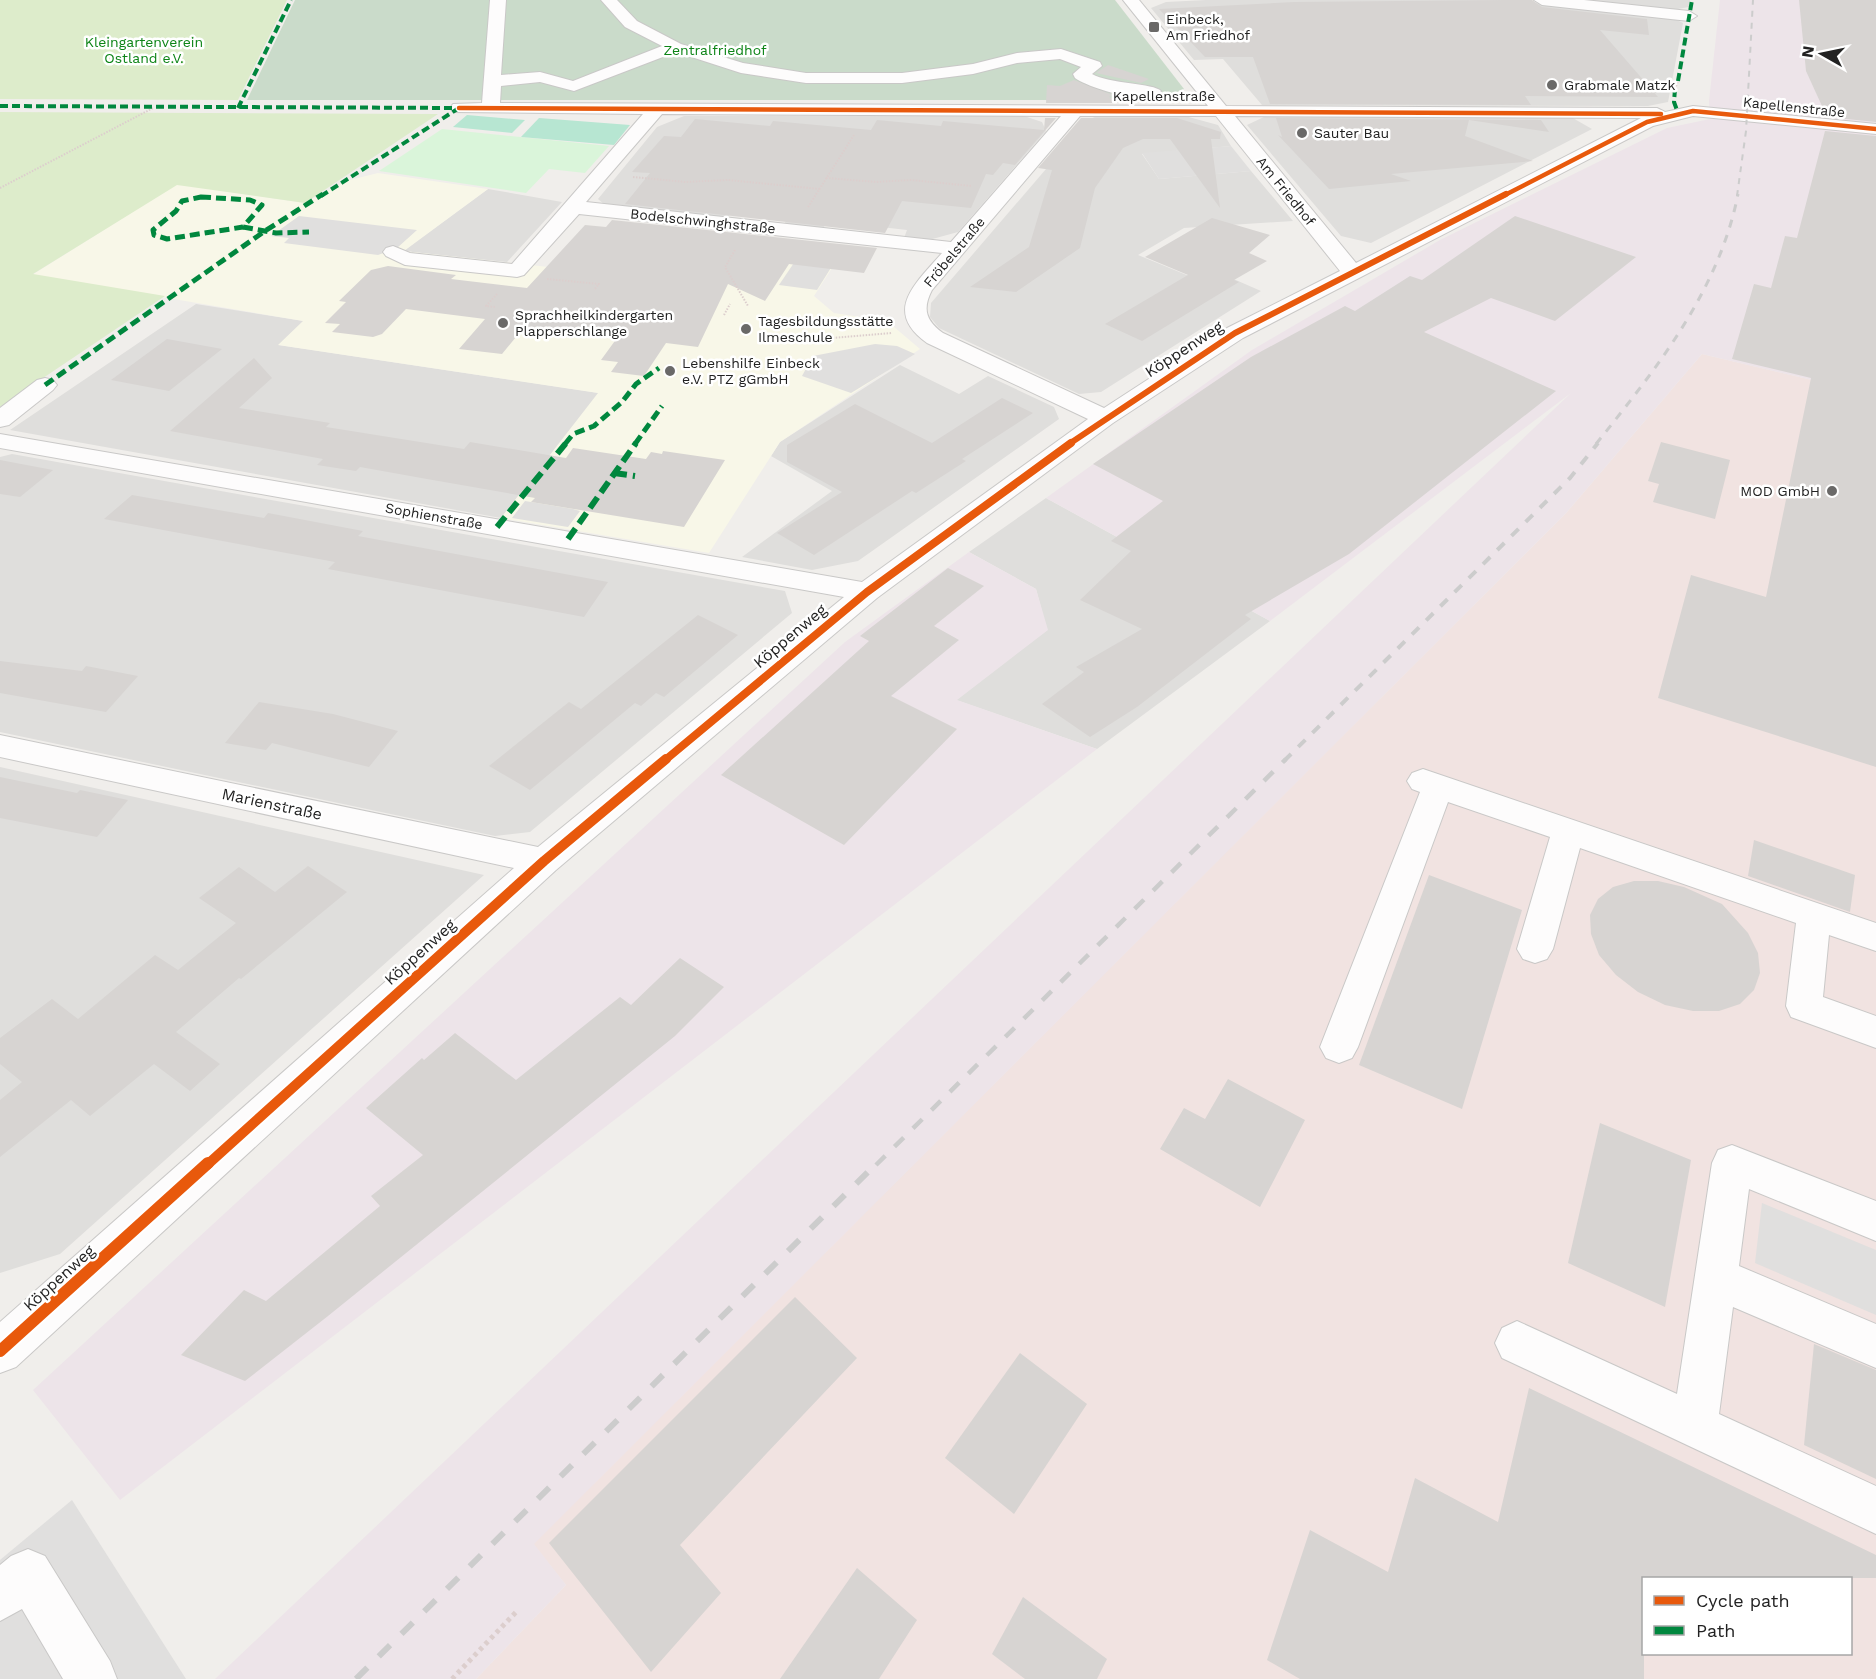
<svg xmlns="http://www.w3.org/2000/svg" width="1876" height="1679" viewBox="0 0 1876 1679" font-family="'Work Sans',sans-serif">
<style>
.residential{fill:#dfdedc}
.commercial{fill:#f1e3e1;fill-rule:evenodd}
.industrial{fill:#ede4e9}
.education{fill:#f8f7e8}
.grass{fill:#ddeccb}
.cemetery{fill:#cadbca}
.park{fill:#daf5da}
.pitch{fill:#b7e6d2}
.parking{fill:#e0dfde}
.building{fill:#d7d4d2}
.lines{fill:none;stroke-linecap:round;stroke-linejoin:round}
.minor-casing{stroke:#c9c8c7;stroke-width:2}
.path-far1{stroke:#dccecd;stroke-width:2;stroke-dasharray:1.5 1.5;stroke-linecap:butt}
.path{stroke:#dccecd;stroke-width:5;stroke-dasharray:4 4;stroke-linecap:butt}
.minor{fill:#fdfcfc;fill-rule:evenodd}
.rail-far4{stroke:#ccc;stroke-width:2;stroke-dasharray:6 6;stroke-linecap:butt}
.rail-far3{stroke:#ccc;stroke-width:3;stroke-dasharray:8 8;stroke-linecap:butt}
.rail-far2{stroke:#ccc;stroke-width:4;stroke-dasharray:10 10;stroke-linecap:butt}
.rail-far1{stroke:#ccc;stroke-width:4.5;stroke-dasharray:13 13;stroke-linecap:butt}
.rail{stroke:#ccc;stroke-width:6;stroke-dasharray:16 16;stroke-linecap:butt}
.quiet-far2{stroke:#00873e;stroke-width:4;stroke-dasharray:8 4;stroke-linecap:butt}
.quiet-far1{stroke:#00873e;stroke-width:5;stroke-dasharray:10 5;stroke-linecap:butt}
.quiet{stroke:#00873e;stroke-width:6;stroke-dasharray:13 6;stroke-linecap:butt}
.cycleway-far4-casing{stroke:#fff;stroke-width:7}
.cycleway-far3-casing{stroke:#fff;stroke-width:8}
.cycleway-far2-casing{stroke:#fff;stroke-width:10}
.cycleway-far1-casing{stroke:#fff;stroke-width:14}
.cycleway-casing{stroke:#fff;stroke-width:16}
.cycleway-far4{stroke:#e8590c;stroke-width:4.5}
.cycleway-far3{stroke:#e8590c;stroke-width:6}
.cycleway-far2{stroke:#e8590c;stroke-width:8}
.cycleway-far1{stroke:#e8590c;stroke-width:10}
.cycleway{stroke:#e8590c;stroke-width:12}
.poi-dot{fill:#6a6968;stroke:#fff;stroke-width:2}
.labels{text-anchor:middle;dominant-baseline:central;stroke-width:5;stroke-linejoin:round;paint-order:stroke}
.far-poi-label{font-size:14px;fill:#222;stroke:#fff;text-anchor:start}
.far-park-label{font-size:14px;fill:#0c8416;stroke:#fff}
.far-street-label{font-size:14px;fill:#222;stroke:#fff}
.street-label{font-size:16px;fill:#222;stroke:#fff}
</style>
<rect width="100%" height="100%" fill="#f0eeeb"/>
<!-- residential -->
<g class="residential">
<path d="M 1206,0 L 1505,0 L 1671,17 L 1683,23 L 1668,102 L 1648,106 L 1262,105 L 1223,59 L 1194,60 L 1151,8 L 1166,2 Z"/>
<path d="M 1576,0 L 1690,0 L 1689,7 L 1672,10 Z"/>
<path d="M 684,116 L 1024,116 L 1042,122 L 1046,131 L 958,232 L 925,241 L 904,238 L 907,230 L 828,221 L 821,231 L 782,226 L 789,218 L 732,212 L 726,219 L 605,205 L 598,199 L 657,127 Z"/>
<path d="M 1097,116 L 1185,116 L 1218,125 L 1231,146 L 1142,154 L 1159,179 L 1251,171 L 1293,221 L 1184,228 L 1138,255 L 1189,276 L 1206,267 L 1261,291 L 1101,392 L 1079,394 L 939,328 L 930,317 L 931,303 L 1088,120 Z"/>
<path d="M 1266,116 L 1571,117 L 1592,129 L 1371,243 L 1341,236 L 1247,125 Z"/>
<path d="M 488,189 L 562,202 L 507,262 L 403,251 Z"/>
<path d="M 196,304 L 304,321 L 279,345 L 599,393 L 501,518 L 10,430 Z"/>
<path d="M 900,365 L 959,394 L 988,376 L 1054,407 L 1059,419 L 858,561 L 812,570 L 742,557 L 832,491 L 771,456 L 780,442 Z"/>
<path d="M 12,454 L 785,591 L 792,613 L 530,832 L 495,836 L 0,732 L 0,457 Z"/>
<path d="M 1046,498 L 1270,621 L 1097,749 L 956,700 L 1047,630 L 1036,589 L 969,552 Z"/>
<path d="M 0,767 L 484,875 L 60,1254 L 0,1273 Z"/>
</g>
<!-- commercial -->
<path class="commercial" d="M 1702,354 L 1876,395 L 1876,1679 L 476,1679 L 566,1585 L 533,1544 L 1567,512 ZM 1644,1578 L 1850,1578 L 1850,1654 L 1644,1654 Z"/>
<!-- industrial -->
<g class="industrial">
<path d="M 1720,0 L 1876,0 L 1876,123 L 1767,114 L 1876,134 L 1876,395 L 1702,354 L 1567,512 L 534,1544 L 566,1585 L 476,1679 L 215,1679 L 1571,393 L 1270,621 L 1046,498 L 1252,350 L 1440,240 L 1667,128 L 1710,119 L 1709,101 Z"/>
<path d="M 969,552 L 1036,589 L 1048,630 L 957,700 L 1097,749 L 120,1500 L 33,1390 L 845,642 Z"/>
</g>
<!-- education -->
<path class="education" d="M 378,173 L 488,189 L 404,251 L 682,282 L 846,246 L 814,296 L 834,313 L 887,321 L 920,349 L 780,442 L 709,553 L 501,518 L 598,393 L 278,345 L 303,321 L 32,275 L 177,184 L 305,203 L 346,181 Z"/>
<!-- grass -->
<g class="grass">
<path d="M 0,0 L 287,0 L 238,100 L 0,99 Z"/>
<path d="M 0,112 L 438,114 L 305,203 L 177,185 L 33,274 L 165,296 L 0,407 Z"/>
</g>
<!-- cemetery -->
<path class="cemetery" d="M 295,0 L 1115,0 L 1184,89 L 1159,100 L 247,100 Z"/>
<!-- park -->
<path class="park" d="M 442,129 L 609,146 L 585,173 L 549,169 L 526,193 L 379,171 Z"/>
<!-- pitch -->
<g class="pitch">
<path d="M 467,115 L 525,120 L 512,133 L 453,127 Z"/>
<path d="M 539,118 L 630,125 L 614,145 L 521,137 Z"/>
</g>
<!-- parking -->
<g class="parking">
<path d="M 1231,146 L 1251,171 L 1159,179 L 1142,153 Z"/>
<path d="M 299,216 L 417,230 L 397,248 L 378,255 L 284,243 L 289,238 L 271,236 Z"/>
<path d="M 802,251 L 839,255 L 817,290 L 779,285 Z"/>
<path d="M 875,344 L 897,346 L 915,354 L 851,393 L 802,376 L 813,356 Z"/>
<path d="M 525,501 L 573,509 L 580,511 L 568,527 L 512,518 Z"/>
<path d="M 1762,1203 L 1876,1250 L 1876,1315 L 1755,1263 Z"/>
<path d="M 72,1500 L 186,1679 L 0,1679 L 0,1560 Z"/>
</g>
<!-- building -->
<g class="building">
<path d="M 1503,0 L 1532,0 L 1542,7 L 1647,19 L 1649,35 L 1600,30 L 1658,97 L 1525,96 L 1531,105 L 1270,104 L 1253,57 L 1205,57 L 1159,9 L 1294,2 Z"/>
<path d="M 1799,0 L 1876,0 L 1876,122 L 1827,117 L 1806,71 Z"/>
<path d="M 1108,65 L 1149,79 L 1141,83 L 1096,73 Z"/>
<path d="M 1074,80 L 1113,95 L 1109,97 L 1130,103 L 1046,103 L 1047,85 L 1060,86 Z"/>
<path d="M 1045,118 L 1056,118 L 1015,165 L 1003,163 L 993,175 L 986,174 L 971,208 L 902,201 L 885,233 L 625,204 L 650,173 L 632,172 L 664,136 L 681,137 L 695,119 L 770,126 L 773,121 L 871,130 L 877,120 L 941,126 L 943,121 L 1044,130 Z"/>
<path d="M 1081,118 L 1177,118 L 1221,132 L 1220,139 L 1211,139 L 1220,208 L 1170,139 L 1143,139 L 1123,148 L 1095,188 L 1080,248 L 1016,292 L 970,287 L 1029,247 L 1052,170 L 1038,168 Z"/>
<path d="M 1276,118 L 1541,120 L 1549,132 L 1469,120 L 1465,136 L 1533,161 L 1391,174 L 1411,181 L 1329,189 L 1278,135 L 1282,137 Z"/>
<path d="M 1825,131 L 1876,136 L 1876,767 L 1658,698 L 1691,575 L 1766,597 L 1811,378 L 1732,359 L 1754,284 L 1771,288 L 1785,236 L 1797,238 Z"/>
<path d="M 1515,216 L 1636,257 L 1555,321 L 1491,298 L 1424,332 L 1556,391 L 1349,554 L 1245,615 L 1251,619 L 1137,707 L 1090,737 L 1042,704 L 1084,672 L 1076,667 L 1142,629 L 1080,600 L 1131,551 L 1111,541 L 1163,501 L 1093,464 L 1251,357 L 1345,306 L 1355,311 L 1410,276 L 1422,280 Z"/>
<path d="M 1212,218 L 1270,235 L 1249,253 L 1267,261 L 1234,280 L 1239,282 L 1142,341 L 1105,324 L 1188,275 L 1145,257 Z"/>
<path d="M 612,220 L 877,248 L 864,273 L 789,264 L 765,301 L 728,284 L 698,347 L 666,343 L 644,376 L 611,372 L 618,362 L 601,360 L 617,338 L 552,330 L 549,334 L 521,331 L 502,354 L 459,349 L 485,319 L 406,309 L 382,334 L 373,337 L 332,332 L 340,324 L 325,323 L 346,302 L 339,301 L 371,270 L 388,266 L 456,275 L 451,279 L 527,288 L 585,225 L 606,227 Z"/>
<path d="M 167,339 L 222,349 L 169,391 L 111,380 Z"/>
<path d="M 254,358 L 272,378 L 239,408 L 330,423 L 326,427 L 464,449 L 470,442 L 566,458 L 573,448 L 646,459 L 651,452 L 662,454 L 663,451 L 725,460 L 684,527 L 531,502 L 535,498 L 427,479 L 360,467 L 356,471 L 317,465 L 323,459 L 170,431 Z"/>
<path d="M 1002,398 L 1033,413 L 962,459 L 966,461 L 916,493 L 912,491 L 814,555 L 777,533 L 842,492 L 787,462 L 787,445 L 855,404 L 932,443 Z"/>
<path d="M 1661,442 L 1730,460 L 1715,519 L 1653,502 L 1659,484 L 1648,481 Z"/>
<path d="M 0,460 L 53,470 L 20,497 L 0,494 Z"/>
<path d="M 132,495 L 264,518 L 268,513 L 363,531 L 358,536 L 608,582 L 584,617 L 328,569 L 335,562 L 104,519 Z"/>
<path d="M 948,568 L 984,586 L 934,626 L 959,640 L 891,696 L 957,729 L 844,845 L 721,775 L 869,641 L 860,636 Z"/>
<path d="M 698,615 L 738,635 L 664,697 L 656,693 L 641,706 L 635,703 L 530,790 L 489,766 L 569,702 L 581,709 Z"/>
<path d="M 0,661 L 82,671 L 86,666 L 138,676 L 106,712 L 0,693 Z"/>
<path d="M 259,702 L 333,714 L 398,731 L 369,767 L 272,743 L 266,750 L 225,743 Z"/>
<path d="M 0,777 L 77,793 L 80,790 L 128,800 L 97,837 L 0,818 Z"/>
<path d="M 1754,840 L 1855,875 L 1850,912 L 1748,876 Z"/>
<path d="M 308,866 L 347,892 L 241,979 L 239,978 L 176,1032 L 220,1064 L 190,1091 L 154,1064 L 90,1116 L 71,1100 L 0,1157 L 0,1100 L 22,1082 L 0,1064 L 0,1038 L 52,999 L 78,1019 L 155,955 L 178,970 L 236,923 L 199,898 L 239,867 L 275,892 Z"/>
<path d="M 1429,875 L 1522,910 L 1462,1109 L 1359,1065 Z"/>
<path d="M 1634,881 L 1658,881 L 1684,887 L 1722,904 L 1748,933 L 1758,953 L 1760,973 L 1754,990 L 1740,1004 L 1719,1011 L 1693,1011 L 1665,1005 L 1638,992 L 1616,975 L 1599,955 L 1591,934 L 1590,915 L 1598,899 L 1613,887 Z"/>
<path d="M 680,958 L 724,987 L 675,1036 L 328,1316 L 245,1381 L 181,1355 L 244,1290 L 266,1301 L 380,1206 L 371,1196 L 423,1155 L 366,1108 L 422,1058 L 424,1060 L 455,1033 L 516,1080 L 620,997 L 631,1005 Z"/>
<path d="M 1228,1079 L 1305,1120 L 1260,1207 L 1160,1149 L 1184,1108 L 1205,1119 Z"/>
<path d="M 1600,1123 L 1691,1160 L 1665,1307 L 1568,1263 Z"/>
<path d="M 795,1297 L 857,1358 L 680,1545 L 721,1593 L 651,1672 L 549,1543 Z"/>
<path d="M 1814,1344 L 1876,1370 L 1876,1479 L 1804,1445 Z"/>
<path d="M 1020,1353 L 1087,1404 L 1014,1514 L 945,1458 Z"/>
<path d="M 1529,1388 L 1876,1555 L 1876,1578 L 1644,1578 L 1644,1679 L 1300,1679 L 1267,1660 L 1310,1530 L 1388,1572 L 1415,1478 L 1498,1522 Z"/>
<path d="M 857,1568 L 917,1620 L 879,1679 L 780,1679 Z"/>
<path d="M 1023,1597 L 1107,1659 L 1097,1679 L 1025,1679 L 992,1654 Z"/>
</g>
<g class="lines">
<defs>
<g id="minor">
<path d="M 490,0 L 506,0 L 501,75 L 540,72 L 573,81 L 662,46 L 625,27 L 601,0 L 617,0 L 637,21 L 681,44 L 743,63 L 806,73 L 902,73 L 973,64 L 1017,53 L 1061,49 L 1100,62 L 1102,66 L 1092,74 C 1109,84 1154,83 1161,91 C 1148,107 1089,88 1075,78 L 1073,74 L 1081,67 L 1060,59 L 1017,63 L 973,74 L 902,83 L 806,83 L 741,73 L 676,52 L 574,91 L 540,82 L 501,86 L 500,103 L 1208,106 L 1123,0 L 1139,0 L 1226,106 L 1657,108 L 1665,112 L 1693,106 L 1876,124 L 1876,134 L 1693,116 L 1653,126 L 1243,338 L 1113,423 L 877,598 L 556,870 L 16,1367 L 0,1373 L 0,1322 L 514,868 L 0,757 L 0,735 L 538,847 L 844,597 L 0,448 L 0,434 L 862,582 L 1088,419 L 927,343 C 882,311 916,283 942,253 L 579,214 L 524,275 L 517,277 L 405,265 L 386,256 L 383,252 L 386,248 L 393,246 L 410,253 L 512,264 L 643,114 L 453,112 L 450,108 L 453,104 L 482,103 ZM 662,114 L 1061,116 L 951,242 L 586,202 ZM 1080,116 L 1216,116 L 1340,271 L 1227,328 L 1104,408 L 943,333 C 926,321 922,309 932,290 ZM 1235,116 L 1641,118 L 1356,263 Z"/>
<path d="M 1534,0 L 1584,0 L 1689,11 L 1697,16 L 1689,21 L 1542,5 Z"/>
<path d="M 45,378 L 53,380 L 57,385 L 53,390 L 9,425 L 0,427 L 0,408 L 37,380 Z"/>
<path d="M 1423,769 L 1876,923 L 1876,951 L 1829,935 L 1823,997 L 1876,1016 L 1876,1048 L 1791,1017 L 1786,1006 L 1796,923 L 1580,848 L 1553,949 L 1547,959 L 1535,963 L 1523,959 L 1517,949 L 1550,837 L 1448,802 L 1358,1047 L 1352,1058 L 1339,1063 L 1326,1058 L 1320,1047 L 1420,792 L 1412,789 L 1407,781 L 1412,773 Z"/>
<path d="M 1732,1145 L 1876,1201 L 1876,1241 L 1749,1189 L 1739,1266 L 1876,1324 L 1876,1368 L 1733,1307 L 1719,1414 L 1876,1486 L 1876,1534 L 1502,1358 L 1495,1343 L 1502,1328 L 1517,1321 L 1677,1394 L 1712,1163 L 1718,1150 Z"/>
<path d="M 28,1549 L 45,1556 L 110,1661 L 117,1679 L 63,1679 L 22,1609 L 0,1621 L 0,1565 L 11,1556 Z"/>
</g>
</defs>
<!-- minor casing -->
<use href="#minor" class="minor-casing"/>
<!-- path-far1 -->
<g class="path-far1">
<path d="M 1675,89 L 1678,81"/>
<path d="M 633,177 L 685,182 L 728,180 L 820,189"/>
<path d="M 826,178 L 876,182 L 911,180 L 972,186"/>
<path d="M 0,188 L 153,108"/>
<path d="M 808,207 L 854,135"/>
<path d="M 735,250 L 725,267 L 748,306"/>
<path d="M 547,279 L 599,284 L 594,290"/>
<path d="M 495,307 L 486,306 L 497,294"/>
<path d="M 724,315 L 730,304"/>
<path d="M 779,337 L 807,340 L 892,333"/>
</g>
<!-- path -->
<path class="path" d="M 452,1679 L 518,1610"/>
<!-- minor -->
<use href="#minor" class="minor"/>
<!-- rail-far4 -->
<path class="rail-far4" d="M 1737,196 L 1746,131 L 1753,0"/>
<!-- rail-far3 -->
<path class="rail-far3" d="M 1596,444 C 1656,369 1719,291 1738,194"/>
<!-- rail-far2 -->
<path class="rail-far2" d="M 1284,761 L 1570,478 L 1598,443"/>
<!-- rail-far1 -->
<path class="rail-far1" d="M 876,1165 L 1286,759"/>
<!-- rail -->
<path class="rail" d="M 356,1679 L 877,1163"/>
<!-- quiet-far2 -->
<g class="quiet-far2">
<path d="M 1678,81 L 1692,0"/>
<path d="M 1675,89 L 1674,102 L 1678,113"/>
<path d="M 0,106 L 459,108"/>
<path d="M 238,108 L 291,0"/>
<path d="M 321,196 L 459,108"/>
</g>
<!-- quiet-far1 -->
<g class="quiet-far1">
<path d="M 201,197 L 250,200 L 262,205 L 243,227 L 167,239 L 154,235 L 153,230 L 176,211 L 182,201 Z"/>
<path d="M 243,227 L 276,233 L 309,232"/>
<path d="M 45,385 L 265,231 L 323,194"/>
<path d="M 565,444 L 573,434 L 594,426 L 622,402 L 636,384 L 659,368"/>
<path d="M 635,444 L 662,406"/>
</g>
<!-- quiet -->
<g class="quiet">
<path d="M 614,473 L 635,476"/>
<path d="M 497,527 L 566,443"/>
<path d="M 568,539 L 636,443"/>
</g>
<defs>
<g id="cycleway-far4">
<path d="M 459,108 L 1661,114"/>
<path d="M 1503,196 L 1647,122 L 1693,111 L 1876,129"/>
</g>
<path id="cycleway-far3" d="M 1069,444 L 1235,333 L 1506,194"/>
<path id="cycleway-far2" d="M 664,761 L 867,592 L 1071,443"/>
<path id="cycleway-far1" d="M 207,1165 L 544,861 L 666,759"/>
<path id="cycleway" d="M 0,1351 L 208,1163"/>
</defs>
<!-- cycleway-far4 casing -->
<use href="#cycleway-far4" class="cycleway-far4-casing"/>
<!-- cycleway-far3 casing -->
<use href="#cycleway-far3" class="cycleway-far3-casing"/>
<!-- cycleway-far2 casing -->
<use href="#cycleway-far2" class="cycleway-far2-casing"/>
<!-- cycleway-far1 casing -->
<use href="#cycleway-far1" class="cycleway-far1-casing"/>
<!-- cycleway casing -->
<use href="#cycleway" class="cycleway-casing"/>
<!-- cycleway-far4 -->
<use href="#cycleway-far4" class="cycleway-far4"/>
<!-- cycleway-far3 -->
<use href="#cycleway-far3" class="cycleway-far3"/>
<!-- cycleway-far2 -->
<use href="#cycleway-far2" class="cycleway-far2"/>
<!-- cycleway-far1 -->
<use href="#cycleway-far1" class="cycleway-far1"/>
<!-- cycleway -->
<use href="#cycleway" class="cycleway"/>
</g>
<!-- markers -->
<g class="poi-dot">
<rect x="1148" y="21" width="12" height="12" rx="3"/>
<circle cx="1552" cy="85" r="6"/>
<circle cx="1302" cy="133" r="6"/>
<circle cx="503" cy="323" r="6"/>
<circle cx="746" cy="329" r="6"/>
<circle cx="670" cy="371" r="6"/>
<circle cx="1832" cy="491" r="6"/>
</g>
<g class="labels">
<!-- far-poi labels -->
<g class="far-poi-label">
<text x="1166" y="19">Einbeck,<tspan x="1166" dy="16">Am Friedhof</tspan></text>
<text x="1564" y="85">Grabmale Matzk</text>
<text x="1314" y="133">Sauter Bau</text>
<text x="515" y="315">Sprachheilkindergarten<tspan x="515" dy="16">Plapperschlange</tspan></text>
<text x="758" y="321">Tagesbildungsstätte<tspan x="758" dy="16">Ilmeschule</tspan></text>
<text x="682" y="363">Lebenshilfe Einbeck<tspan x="682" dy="16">e.V. PTZ gGmbH</tspan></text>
<text x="1820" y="491" text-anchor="end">MOD GmbH</text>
</g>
<!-- far-park labels -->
<g class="far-park-label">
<text x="144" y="42">Kleingartenverein<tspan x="144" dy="16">Ostland e.V.</tspan></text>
<text x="715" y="50">Zentralfriedhof</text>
</g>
<!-- far-street labels -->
<g class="far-street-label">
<text x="1164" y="96">Kapellenstraße</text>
<text transform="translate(1794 107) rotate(6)">Kapellenstraße</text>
<text transform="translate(1286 191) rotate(51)">Am Friedhof</text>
<text transform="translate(703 221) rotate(6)">Bodelschwinghstraße</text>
<text transform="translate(954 252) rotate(-50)">Fröbelstraße</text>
<text transform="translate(434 516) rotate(10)">Sophienstraße</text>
</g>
<!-- street labels -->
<g class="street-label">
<text transform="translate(1184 349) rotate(-33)">Köppenweg</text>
<text transform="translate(790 636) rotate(-40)">Köppenweg</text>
<text transform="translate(272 804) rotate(12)">Marienstraße</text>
<text transform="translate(420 952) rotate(-42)">Köppenweg</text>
<text transform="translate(59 1278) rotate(-42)">Köppenweg</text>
</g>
</g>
<!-- legend -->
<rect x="1642" y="1577" width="210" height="78" fill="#ffffff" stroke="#a7a7a7" stroke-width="1.5"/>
<rect x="1654" y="1596" width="30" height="9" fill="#e8590c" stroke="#a7a7a7" stroke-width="1.5"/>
<text x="1696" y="1607" font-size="18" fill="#222222">Cycle path</text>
<rect x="1654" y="1626" width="30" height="9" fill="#00873e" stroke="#a7a7a7" stroke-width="1.5"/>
<text x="1696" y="1637" font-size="18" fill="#222222">Path</text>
<!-- north arrow -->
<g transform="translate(1822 54) rotate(279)" stroke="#ffffff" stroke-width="4.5" paint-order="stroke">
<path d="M0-4.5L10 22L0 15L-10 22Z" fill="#222222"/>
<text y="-9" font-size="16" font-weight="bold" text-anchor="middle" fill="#222222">N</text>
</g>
</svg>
